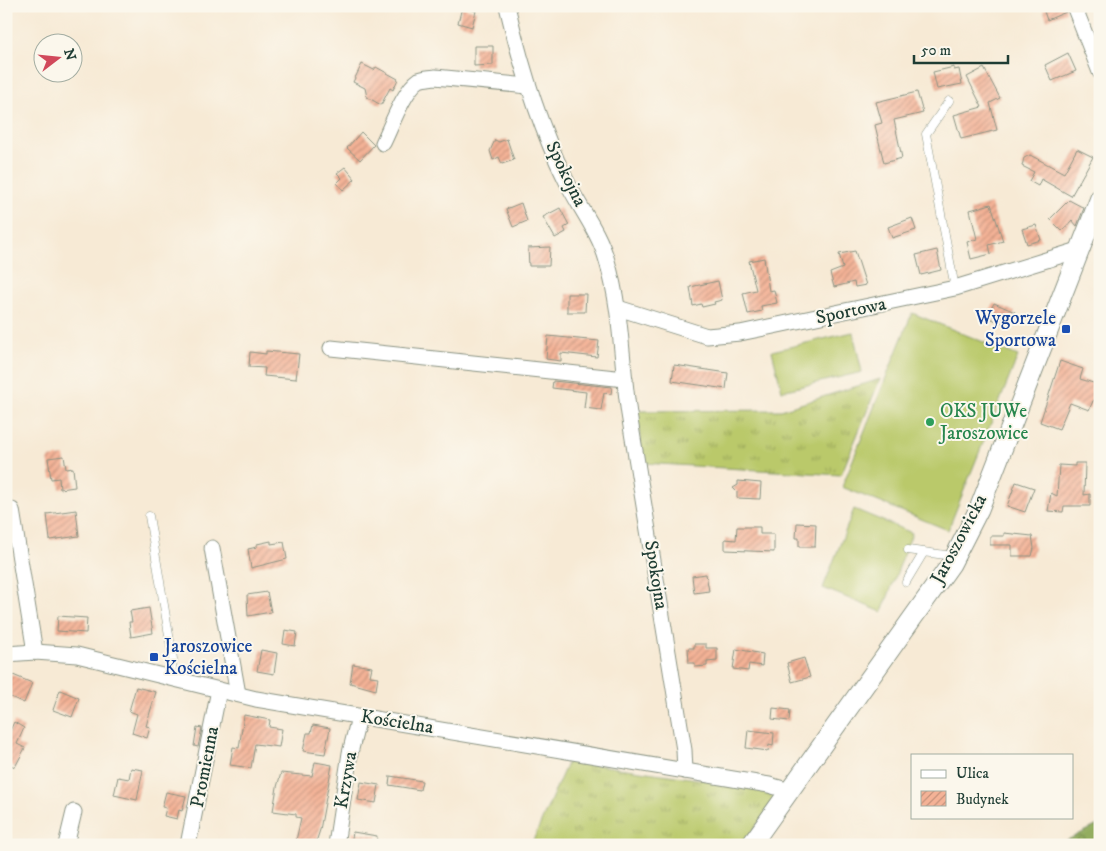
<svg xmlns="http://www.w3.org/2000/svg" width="1106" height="851" viewBox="0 0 1106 851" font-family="'IM FELL DW Pica',serif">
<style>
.grass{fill:url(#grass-tufts);stroke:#6c8350}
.forest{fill:url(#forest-crowns);stroke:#59754a}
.garden{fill:#bac96b;stroke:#6c8350}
.building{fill:url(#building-hatch)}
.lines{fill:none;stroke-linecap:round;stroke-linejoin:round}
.service-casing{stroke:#8b9484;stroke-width:9}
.minor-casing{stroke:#8b9484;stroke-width:17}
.tertiary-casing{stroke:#8b9484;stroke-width:21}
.service{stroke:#fff;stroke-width:8}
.minor{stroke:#fff;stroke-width:15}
.tertiary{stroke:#fff;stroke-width:19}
.transit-dot{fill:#1a4fb4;stroke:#fbf7ec;stroke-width:2}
.leisure-dot{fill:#2e9e5b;stroke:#fbf7ec;stroke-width:2}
.labels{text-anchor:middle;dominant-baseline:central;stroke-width:4;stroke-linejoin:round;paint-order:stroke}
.street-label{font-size:19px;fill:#1f3d34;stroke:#fbf7ec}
.transit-label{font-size:19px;fill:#164399;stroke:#fbf7ec;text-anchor:end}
.leisure-label{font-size:19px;fill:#27864d;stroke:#fbf7ec;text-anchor:start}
</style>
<defs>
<pattern id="grass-tufts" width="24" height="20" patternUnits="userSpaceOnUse" patternTransform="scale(1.25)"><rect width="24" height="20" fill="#bac96b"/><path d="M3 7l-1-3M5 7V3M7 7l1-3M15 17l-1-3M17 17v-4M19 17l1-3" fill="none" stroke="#97a459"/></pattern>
<pattern id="forest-crowns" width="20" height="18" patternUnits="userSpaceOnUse" patternTransform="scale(1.25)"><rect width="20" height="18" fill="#93ad5f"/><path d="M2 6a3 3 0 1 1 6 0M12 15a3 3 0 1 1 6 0" fill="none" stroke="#778e4f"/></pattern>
<pattern id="building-hatch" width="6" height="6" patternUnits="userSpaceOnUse" patternTransform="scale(1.25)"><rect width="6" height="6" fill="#f4b296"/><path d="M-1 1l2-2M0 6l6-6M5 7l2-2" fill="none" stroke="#c5927b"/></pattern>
</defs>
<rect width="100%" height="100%" fill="#fbf7ec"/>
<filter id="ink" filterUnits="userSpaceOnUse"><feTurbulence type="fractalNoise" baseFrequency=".02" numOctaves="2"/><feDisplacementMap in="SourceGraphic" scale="10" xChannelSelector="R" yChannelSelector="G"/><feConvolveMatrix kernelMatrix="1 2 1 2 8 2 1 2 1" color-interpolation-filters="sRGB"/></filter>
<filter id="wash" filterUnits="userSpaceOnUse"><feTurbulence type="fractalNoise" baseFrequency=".0096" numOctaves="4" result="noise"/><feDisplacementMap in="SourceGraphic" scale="20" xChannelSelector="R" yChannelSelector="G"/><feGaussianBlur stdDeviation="1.12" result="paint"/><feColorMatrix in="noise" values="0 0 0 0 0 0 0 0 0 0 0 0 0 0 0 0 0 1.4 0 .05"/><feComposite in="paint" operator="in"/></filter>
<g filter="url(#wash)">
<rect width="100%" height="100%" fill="#f7ead5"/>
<!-- grass -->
<g class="grass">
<path d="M 880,379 L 841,475 L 643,463 L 637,411 L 781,410 Z"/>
<path d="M 568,761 L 769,789 L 777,798 L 742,845 L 531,845 Z"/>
</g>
<!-- forest -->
<path class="forest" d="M 1100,824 L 1100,845 L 1057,845 Z"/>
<!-- garden -->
<g class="garden">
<path d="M 912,313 L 1018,356 L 948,530 L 842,487 Z"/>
<path d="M 853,332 L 862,372 L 782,391 L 772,351 Z"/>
<path d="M 854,509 L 912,533 L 882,612 L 823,588 Z"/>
</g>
<g id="blocks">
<!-- building -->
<g class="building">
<path d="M 1042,6 L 1065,6 L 1066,12 L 1047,20 Z"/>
<path d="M 462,7 L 476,11 L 472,27 L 458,23 Z"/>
<path d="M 474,46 L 493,46 L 493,65 L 474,66 Z"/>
<path d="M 1068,53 L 1076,71 L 1052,81 L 1045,65 Z"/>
<path d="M 362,64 L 374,70 L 376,67 L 398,79 L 393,90 L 390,88 L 381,105 L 367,97 L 365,88 L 353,82 Z"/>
<path d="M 954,67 L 954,70 L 959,69 L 962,84 L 937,89 L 933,72 Z"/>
<path d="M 984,68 L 1000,98 L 990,103 L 997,130 L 961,139 L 954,115 L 982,107 L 967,77 Z"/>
<path d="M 917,92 L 923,113 L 894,120 L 902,158 L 884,163 L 875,125 L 882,123 L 876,102 Z"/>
<path d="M 361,132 L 374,145 L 360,160 L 347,148 Z"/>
<path d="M 507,139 L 514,160 L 502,164 L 499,157 L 493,160 L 490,151 L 495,140 L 499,142 Z"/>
<path d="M 1077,149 L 1093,157 L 1071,196 L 1041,179 L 1038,186 L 1029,181 L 1034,172 L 1022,166 L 1024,158 L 1030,155 L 1064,173 Z"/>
<path d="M 345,167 L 355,179 L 343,190 L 337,183 L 342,178 L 337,173 Z"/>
<path d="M 1069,200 L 1084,208 L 1077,226 L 1072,220 L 1062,231 L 1050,219 Z"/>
<path d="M 521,203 L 527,221 L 513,227 L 506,209 Z"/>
<path d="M 991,204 L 1003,241 L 989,245 L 991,254 L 971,259 L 967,242 L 977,239 L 970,210 Z"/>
<path d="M 560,208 L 569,225 L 564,228 L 566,232 L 555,238 L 543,217 Z"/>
<path d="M 912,218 L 916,230 L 892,238 L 888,227 Z"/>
<path d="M 1036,225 L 1041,240 L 1027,244 L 1022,229 Z"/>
<path d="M 550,247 L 549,266 L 529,266 L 528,248 Z"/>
<path d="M 937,250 L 941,270 L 921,275 L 916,255 Z"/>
<path d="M 855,251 L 866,285 L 855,287 L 854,282 L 834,287 L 830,273 L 843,268 L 839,254 Z"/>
<path d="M 764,258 L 769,291 L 774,290 L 777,303 L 761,306 L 762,311 L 748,314 L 743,293 L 756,290 L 749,261 Z"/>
<path d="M 718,281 L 722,300 L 714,302 L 715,304 L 702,307 L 701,304 L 693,306 L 690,287 Z"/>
<path d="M 567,294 L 586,294 L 585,312 L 567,312 Z"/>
<path d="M 994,303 L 1015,312 L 1009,326 L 987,317 Z"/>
<path d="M 548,336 L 599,341 L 597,357 L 561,353 L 561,361 L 546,359 Z"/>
<path d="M 266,351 L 299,354 L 296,379 L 264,376 L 265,368 L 249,367 L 250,352 L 266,354 Z"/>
<path d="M 1060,361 L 1083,369 L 1080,379 L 1100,385 L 1100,398 L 1093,401 L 1089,410 L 1070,403 L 1059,429 L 1040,422 Z"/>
<path d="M 674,365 L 728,373 L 726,389 L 672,381 Z"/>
<path d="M 553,381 L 612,387 L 611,394 L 604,393 L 601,410 L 584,408 L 586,392 L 552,388 Z"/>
<path d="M 64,456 L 66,469 L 73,468 L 75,487 L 60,489 L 59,478 L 51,479 L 48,458 Z"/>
<path d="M 1075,463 L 1085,463 L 1084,495 L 1090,494 L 1090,506 L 1064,506 L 1063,512 L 1048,511 L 1051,493 L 1057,496 L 1059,465 L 1075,466 Z"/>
<path d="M 738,481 L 761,483 L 760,499 L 737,498 L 737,492 L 733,488 L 738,485 Z"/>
<path d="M 1016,482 L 1034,488 L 1025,512 L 1007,506 Z"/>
<path d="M 76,510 L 79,536 L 50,540 L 47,514 Z"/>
<path d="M 797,523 L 816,524 L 815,547 L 799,547 L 799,538 L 796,538 Z"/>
<path d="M 737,527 L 760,527 L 760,534 L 774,534 L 774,552 L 725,550 L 725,539 L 736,540 Z"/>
<path d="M 1004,533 L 1032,536 L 1034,548 L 1032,556 L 1012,556 L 1012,545 L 990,545 L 990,536 L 1004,536 Z"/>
<path d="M 271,541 L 271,544 L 284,542 L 287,559 L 251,568 L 248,549 L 257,547 L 257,544 Z"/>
<path d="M 706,574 L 709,591 L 694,593 L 692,576 Z"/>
<path d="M 267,592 L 271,612 L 248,616 L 247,595 Z"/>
<path d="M 149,608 L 153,633 L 131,637 L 129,622 L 132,622 L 130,611 Z"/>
<path d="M 58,616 L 87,618 L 86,633 L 57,631 Z"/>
<path d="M 285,630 L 297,632 L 295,646 L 283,644 Z"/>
<path d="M 694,644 L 706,644 L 706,648 L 717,648 L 717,661 L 707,662 L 707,666 L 695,667 L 695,663 L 689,663 L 688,648 L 694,648 Z"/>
<path d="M 736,649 L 763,654 L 762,666 L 749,664 L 748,671 L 733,669 Z"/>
<path d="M 261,650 L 277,653 L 274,674 L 257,671 Z"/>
<path d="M 804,658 L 810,677 L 792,682 L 787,663 Z"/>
<path d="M 353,664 L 372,667 L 370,676 L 378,677 L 376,690 L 350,683 Z"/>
<path d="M 6,672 L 32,683 L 24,703 L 6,695 Z"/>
<path d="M 136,687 L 156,692 L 146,726 L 150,727 L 147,738 L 132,733 L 137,714 L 129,711 Z"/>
<path d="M 60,690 L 79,698 L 72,717 L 53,710 Z"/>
<path d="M 773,708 L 790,710 L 789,721 L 772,719 Z"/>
<path d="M 244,715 L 270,720 L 269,727 L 282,729 L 279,747 L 255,744 L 251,768 L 230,765 L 233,747 L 239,748 Z"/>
<path d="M 14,722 L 24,728 L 17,744 L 25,748 L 15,767 L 6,763 L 6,739 Z"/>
<path d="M 313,725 L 330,728 L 325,754 L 303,751 L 307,733 L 311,733 Z"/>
<path d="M 197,727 L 202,728 L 198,747 L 194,746 Z"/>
<path d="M 748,730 L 774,733 L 773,746 L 769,745 L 768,751 L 746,748 Z"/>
<path d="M 315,762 L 332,765 L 320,830 L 315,845 L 295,845 L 301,818 L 296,817 L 296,814 L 273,811 L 277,787 L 281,773 L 312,776 Z"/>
<path d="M 131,768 L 143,770 L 137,800 L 114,795 L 118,777 L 129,779 Z"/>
<path d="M 390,776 L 422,781 L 420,790 L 389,785 Z"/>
<path d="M 361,782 L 379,785 L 376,803 L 358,800 Z"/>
<path d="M 166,792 L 186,796 L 182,811 L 179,810 L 177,819 L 164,816 L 166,808 L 162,807 Z"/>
<path d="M 353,832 L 377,836 L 376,845 L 351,845 Z"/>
</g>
</g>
</g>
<g filter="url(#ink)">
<use href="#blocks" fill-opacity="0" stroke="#8b9484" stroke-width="1"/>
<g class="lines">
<defs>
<g id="service">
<path d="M 949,101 L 926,134 L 955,288"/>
<path d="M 149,516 L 173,659 L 171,677"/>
<path d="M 908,550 L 953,556"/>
<path d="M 906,582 L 924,552"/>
</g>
<g id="minor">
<path d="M 507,6 C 521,65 538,124 565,178 C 578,206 599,231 607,261 C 622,311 621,362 629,414 C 647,526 666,638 684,750 L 685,771"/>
<path d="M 1074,6 L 1100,72"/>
<path d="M 383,143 C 391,127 404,90 419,80 C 424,78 430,78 435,77 L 528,86"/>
<path d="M 618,308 L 707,336 L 740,333 L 955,288 L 1082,249"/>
<path d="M 331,348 L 625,379"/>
<path d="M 12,510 L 35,652"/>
<path d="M 212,548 L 238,694"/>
<path d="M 6,654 L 35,652 L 77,655 L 256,699 L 769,785 L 790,791"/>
<path d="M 66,845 L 74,812"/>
<path d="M 188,845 L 219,690"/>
<path d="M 336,845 L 350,753 L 359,717"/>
</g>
<path id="tertiary" d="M 751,845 L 951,564 L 979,509 L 1100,198"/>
</defs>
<!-- service casing -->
<use href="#service" class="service-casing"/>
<!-- minor casing -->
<use href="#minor" class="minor-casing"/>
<!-- tertiary casing -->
<use href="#tertiary" class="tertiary-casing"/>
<!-- service -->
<use href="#service" class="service"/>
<!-- minor -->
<use href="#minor" class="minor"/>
<!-- tertiary -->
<use href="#tertiary" class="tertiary"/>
</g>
</g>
<!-- markers -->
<g class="transit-dot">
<rect x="1061" y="324" width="10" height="10" rx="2.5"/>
<rect x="149" y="652" width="10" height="10" rx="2.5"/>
</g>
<circle class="leisure-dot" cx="930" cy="422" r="5"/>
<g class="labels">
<!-- street labels -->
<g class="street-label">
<text transform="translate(566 174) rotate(64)">Spokojna</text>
<text transform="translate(851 311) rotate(-12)">Sportowa</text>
<text transform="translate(959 539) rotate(-62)">Jaroszowicka</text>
<text transform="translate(656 575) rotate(81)">Spokojna</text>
<text transform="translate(397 722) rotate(9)">Kościelna</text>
<text transform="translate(205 767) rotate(-79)">Promienna</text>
<text transform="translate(346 780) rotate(-80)">Krzywa</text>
</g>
<!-- transit labels -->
<g class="transit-label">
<text x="1056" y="318">Wygorzele<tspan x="1056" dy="22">Sportowa</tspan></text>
<text x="164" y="646" text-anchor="start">Jaroszowice<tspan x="164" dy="22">Kościelna</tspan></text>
</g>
<!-- leisure labels -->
<g class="leisure-label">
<text x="940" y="411">OKS JUWe<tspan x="940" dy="22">Jaroszowice</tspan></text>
</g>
</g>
<!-- margin -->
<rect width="1106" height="851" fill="none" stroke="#fbf7ec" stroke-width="25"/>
<!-- legend -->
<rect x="911" y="754" width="162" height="65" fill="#fbf7ec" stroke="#a3ada2"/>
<rect x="921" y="770" width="25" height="8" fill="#ffffff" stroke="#a3ada2"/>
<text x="956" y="778" font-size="15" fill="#1f3d34">Ulica</text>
<rect x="921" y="791" width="25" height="15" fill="url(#building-hatch)" stroke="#a3ada2"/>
<text x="956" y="804" font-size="15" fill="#1f3d34">Budynek</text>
<!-- north arrow -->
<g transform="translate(58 58) rotate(74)"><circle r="24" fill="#fbf7ec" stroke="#a3ada2"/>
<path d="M0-4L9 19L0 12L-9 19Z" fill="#d1495b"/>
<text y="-8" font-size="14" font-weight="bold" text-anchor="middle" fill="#1f3d34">N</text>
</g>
<!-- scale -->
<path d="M914 55v8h94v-8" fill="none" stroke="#1f3d34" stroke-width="2.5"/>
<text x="921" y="55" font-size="15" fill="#1f3d34" stroke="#fbf7ec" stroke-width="4" paint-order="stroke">50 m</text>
</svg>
